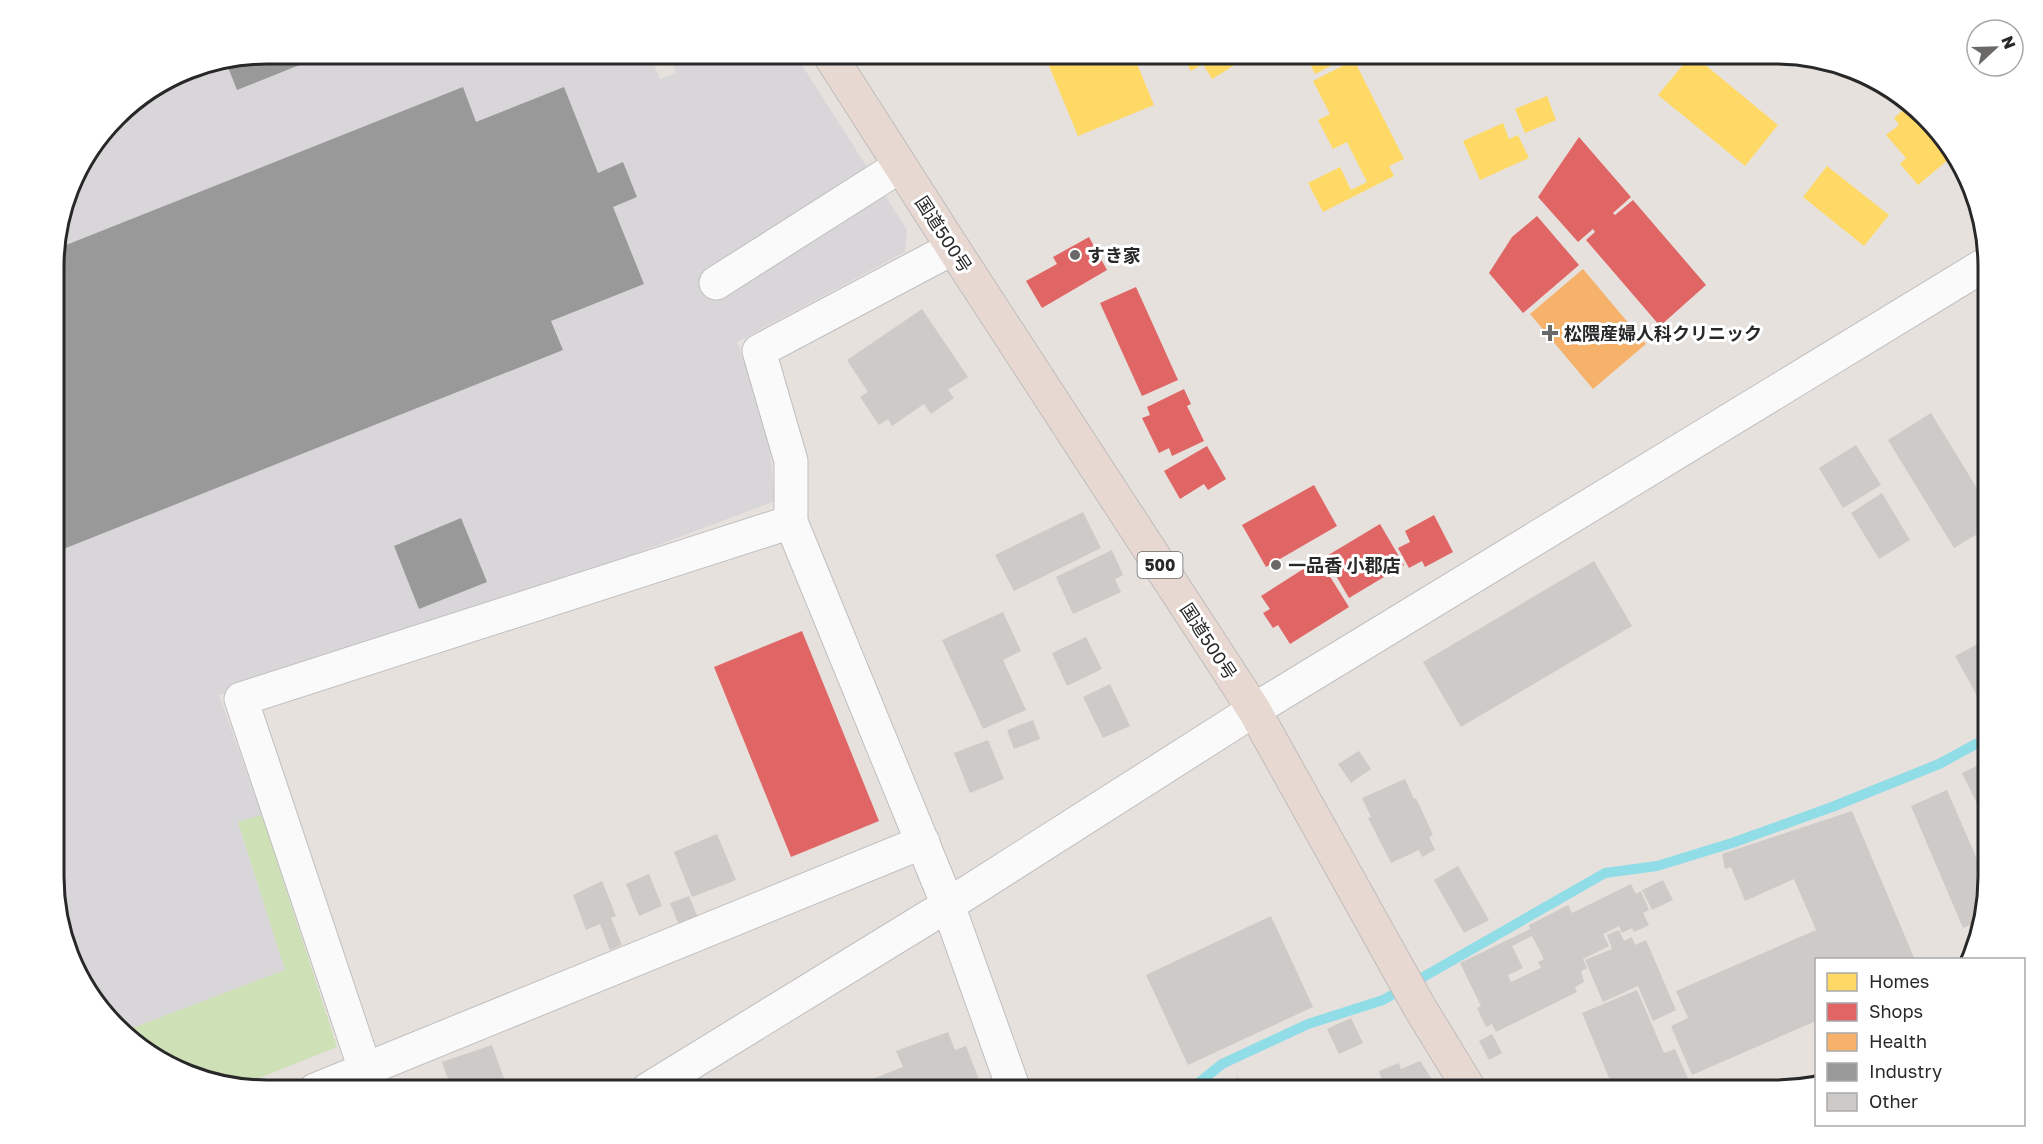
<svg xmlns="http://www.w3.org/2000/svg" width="2043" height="1144" viewBox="0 0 2043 1144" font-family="'Golos Text','Noto Sans JP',sans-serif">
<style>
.industrial{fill:#d9d6d9}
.green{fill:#cde0b6}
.homes{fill:#ffd966}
.shops{fill:#e06666}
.health{fill:#f6b26b}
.industry{fill:#999}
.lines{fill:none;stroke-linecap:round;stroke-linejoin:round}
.stream{stroke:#91dde7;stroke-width:10}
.building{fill:#cdcac7;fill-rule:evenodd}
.minor-casing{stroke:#c0bfbf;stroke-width:35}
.highway-casing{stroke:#bfbdbc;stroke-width:35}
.minor{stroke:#fbfafa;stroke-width:33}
.highway{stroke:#e8d8d2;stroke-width:33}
.poi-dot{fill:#6a6967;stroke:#fff;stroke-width:2}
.labels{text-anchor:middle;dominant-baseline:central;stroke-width:6;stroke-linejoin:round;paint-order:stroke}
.shield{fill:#fff;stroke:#686868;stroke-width:1.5}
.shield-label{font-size:16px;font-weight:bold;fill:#282828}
.street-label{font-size:18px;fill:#282828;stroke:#fff}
.poi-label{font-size:18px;font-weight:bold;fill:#282828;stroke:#fff;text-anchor:start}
.rim{fill:none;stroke:#282828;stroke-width:3}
</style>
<rect width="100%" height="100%" fill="#e6e1dd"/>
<!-- industrial -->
<path class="industrial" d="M 268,54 L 650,54 L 660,79 L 676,73 L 669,54 L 795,54 L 907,230 L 905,252 L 737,342 L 767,423 L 775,501 L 557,583 L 219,695 L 262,815 L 238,823 L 285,970 L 127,1030 L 90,995 L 56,904 L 56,240 L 76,173 L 126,107 L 186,70 Z"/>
<!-- green -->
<path class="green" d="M 262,815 L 337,1047 L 244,1084 L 161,1062 L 127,1030 L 285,970 L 238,822 Z"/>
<!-- homes -->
<g class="homes">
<path d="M 1044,54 L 1133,54 L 1154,105 L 1078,136 Z"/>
<path d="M 1181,54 L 1237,54 L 1234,56 L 1238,63 L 1212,79 L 1203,64 L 1191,71 Z"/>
<path d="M 1305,54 L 1347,54 L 1348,57 L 1315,74 Z"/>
<path d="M 1692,54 L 1778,125 L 1745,166 L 1658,95 Z"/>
<path d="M 1354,60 L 1404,159 L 1389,166 L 1394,176 L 1323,212 L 1308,183 L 1340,167 L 1351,190 L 1367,182 L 1347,142 L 1333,149 L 1318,120 L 1330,114 L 1313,81 Z"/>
<path d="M 1547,96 L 1556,120 L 1525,133 L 1515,109 Z"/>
<path d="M 1908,106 L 1953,149 L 1955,154 L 1918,185 L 1900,164 L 1906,158 L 1886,135 L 1899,125 L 1894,118 Z"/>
<path d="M 1503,123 L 1509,139 L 1518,135 L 1529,158 L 1480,180 L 1463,141 Z"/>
<path d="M 1827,166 L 1889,215 L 1864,246 L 1803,197 Z"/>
</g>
<!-- shops -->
<g class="shops">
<path d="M 1579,137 L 1631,197 L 1613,213 L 1615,215 L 1633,200 L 1706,285 L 1660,326 L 1586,240 L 1595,232 L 1593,229 L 1578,242 L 1538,197 Z"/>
<path d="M 1537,216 L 1579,265 L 1523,313 L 1489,273 L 1512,237 Z"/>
<path d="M 1089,237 L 1107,270 L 1042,308 L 1026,281 L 1057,264 L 1053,257 Z"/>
<path d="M 1136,287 L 1178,380 L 1142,396 L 1100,303 Z"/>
<path d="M 1184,389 L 1191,404 L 1187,406 L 1204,441 L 1172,456 L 1169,448 L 1159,453 L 1142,418 L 1150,415 L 1147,407 Z"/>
<path d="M 1207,446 L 1226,479 L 1208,490 L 1204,484 L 1180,499 L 1164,471 Z"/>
<path d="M 1314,485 L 1337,526 L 1266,567 L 1242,525 Z"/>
<path d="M 1434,515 L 1453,552 L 1425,567 L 1422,561 L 1409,568 L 1398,548 L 1410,542 L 1405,531 Z"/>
<path d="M 1380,524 L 1404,565 L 1349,598 L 1325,557 Z"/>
<path d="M 1319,559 L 1349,607 L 1290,644 L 1278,625 L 1273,628 L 1263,613 L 1270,609 L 1261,596 Z"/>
<path d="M 802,631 L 879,821 L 791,857 L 714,667 Z"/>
</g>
<!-- health -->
<path class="health" d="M 1583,269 L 1646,344 L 1593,389 L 1530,314 Z"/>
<!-- industry -->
<g class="industry">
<path d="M 268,54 L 327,54 L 237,90 L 226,62 Z"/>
<path d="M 681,54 L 704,54 L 685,63 Z"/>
<path d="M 463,87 L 476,122 L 564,87 L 598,173 L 623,162 L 637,197 L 613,207 L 644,284 L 551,321 L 563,350 L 56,552 L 56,249 Z"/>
<path d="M 461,518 L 487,582 L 419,609 L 394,546 Z"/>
</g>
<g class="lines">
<!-- stream -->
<path class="stream" d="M 1190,1090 L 1222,1064 L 1308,1024 L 1383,1000 L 1605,873 L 1657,866 L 1732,843 L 1832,807 L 1939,764 L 1989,737"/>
</g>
<!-- building -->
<g class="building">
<path d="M 922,309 L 968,377 L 948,390 L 954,398 L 931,414 L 924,404 L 892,426 L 888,419 L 879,425 L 860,397 L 868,392 L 847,360 Z"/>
<path d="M 1931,413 L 1989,508 L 1989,527 L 1954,548 L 1888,440 Z"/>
<path d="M 1856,445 L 1881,485 L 1843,508 L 1819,468 Z"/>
<path d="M 1882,493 L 1910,540 L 1879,559 L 1851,513 Z"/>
<path d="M 1083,512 L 1101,548 L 1014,591 L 995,555 Z"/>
<path d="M 1112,550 L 1123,575 L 1115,579 L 1121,592 L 1073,614 L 1056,577 Z"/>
<path d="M 1594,561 L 1632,626 L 1461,727 L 1423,662 Z"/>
<path d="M 1003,612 L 1021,651 L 1003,660 L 1026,710 L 983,729 L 942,640 Z"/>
<path d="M 1086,637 L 1102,669 L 1067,686 L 1052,653 Z"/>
<path d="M 1989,638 L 1989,696 L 1980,701 L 1955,656 Z"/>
<path d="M 1110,684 L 1130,726 L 1103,738 L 1083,697 Z"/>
<path d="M 1033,720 L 1040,739 L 1014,749 L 1007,730 Z"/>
<path d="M 988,740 L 1004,779 L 970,793 L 954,753 Z"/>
<path d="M 1359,751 L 1371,769 L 1351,783 L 1338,764 Z"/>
<path d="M 1989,760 L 1989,808 L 1981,812 L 1962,773 Z"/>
<path d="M 1405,779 L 1414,799 L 1416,798 L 1433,835 L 1429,837 L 1435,850 L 1422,857 L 1419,850 L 1391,863 L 1368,818 L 1371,817 L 1362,798 Z"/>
<path d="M 1947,790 L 1989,887 L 1979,921 L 1963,928 L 1911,806 Z"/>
<path d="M 1852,811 L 1915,960 L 1816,960 L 1816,1021 L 1692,1075 L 1671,1026 L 1688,1018 L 1676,991 L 1816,930 L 1794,879 L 1745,901 L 1731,867 L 1725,869 L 1722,854 Z"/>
<path d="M 717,834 L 736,880 L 692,897 L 674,852 Z"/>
<path d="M 1458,866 L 1489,920 L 1464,933 L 1434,880 Z"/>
<path d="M 649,874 L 662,906 L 639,916 L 626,884 Z"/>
<path d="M 1663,880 L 1673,900 L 1652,910 L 1642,890 Z"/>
<path d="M 602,881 L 616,916 L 611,918 L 622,945 L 610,950 L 600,924 L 586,930 L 573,895 Z"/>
<path d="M 1631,884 L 1636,894 L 1641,891 L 1649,910 L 1643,913 L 1649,925 L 1634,932 L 1632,928 L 1622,933 L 1619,926 L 1603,934 L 1609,946 L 1583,959 L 1587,968 L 1581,971 L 1584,982 L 1575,987 L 1577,992 L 1496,1032 L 1492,1024 L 1486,1027 L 1477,1008 L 1481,1006 L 1460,963 L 1530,929 L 1529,925 L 1568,905 L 1572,913 ZM 1532,936 L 1544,959 L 1538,962 L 1541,968 L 1511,982 L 1508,975 L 1523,968 L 1512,946 Z"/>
<path d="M 689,896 L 699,920 L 680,928 L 670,903 Z"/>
<path d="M 1271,916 L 1313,1007 L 1188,1065 L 1146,975 Z"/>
<path d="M 1619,930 L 1624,941 L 1632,937 L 1635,945 L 1646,940 L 1676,1010 L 1653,1021 L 1638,986 L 1603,1002 L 1585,960 L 1612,949 L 1607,935 Z"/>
<path d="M 1637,990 L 1664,1053 L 1675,1049 L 1689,1081 L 1669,1090 L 1614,1090 L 1582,1013 Z"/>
<path d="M 1351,1018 L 1363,1043 L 1339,1054 L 1327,1029 Z"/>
<path d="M 948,1032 L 955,1050 L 966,1046 L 983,1090 L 844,1090 L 903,1067 L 896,1051 Z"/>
<path d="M 1492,1034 L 1502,1053 L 1489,1060 L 1479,1041 Z"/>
<path d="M 492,1045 L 508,1090 L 452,1090 L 442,1062 Z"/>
<path d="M 1420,1061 L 1439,1090 L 1383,1090 L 1381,1084 L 1383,1083 L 1379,1071 L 1399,1063 L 1401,1069 Z"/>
<path d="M 1238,1077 L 1245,1090 L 1216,1090 Z"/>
</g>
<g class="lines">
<defs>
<g id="minor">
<path d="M 953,248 L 759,351 L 791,461 L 791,522 L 948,905 L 1014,1090"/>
<path d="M 716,283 L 900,166"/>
<path d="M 315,1090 L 923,842"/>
<path d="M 372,1090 L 241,699 L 791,522"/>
<path d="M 647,1090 L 948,905 L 1254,710 L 1989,262"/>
</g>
<path id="highway" d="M 829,54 L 953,248 L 1254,710 L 1420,1008 L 1470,1090"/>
</defs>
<!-- minor casing -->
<use href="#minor" class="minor-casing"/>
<!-- highway casing -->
<use href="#highway" class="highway-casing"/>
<!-- minor -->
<use href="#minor" class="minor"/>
<!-- highway -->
<use href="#highway" class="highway"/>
</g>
<!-- markers -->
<g class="poi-dot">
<circle cx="1075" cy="255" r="6"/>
<path d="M1547 324h6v6h6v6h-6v6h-6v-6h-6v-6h6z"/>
<circle cx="1276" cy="565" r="6"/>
</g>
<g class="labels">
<!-- shield labels -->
<rect class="shield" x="1137.5" y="552" width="45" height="26" rx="4.5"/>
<g class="shield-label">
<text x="1160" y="565">500</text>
</g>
<!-- street labels -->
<g class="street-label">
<text transform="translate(944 234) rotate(57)">国道500号</text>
<text transform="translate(1209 641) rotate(57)">国道500号</text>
</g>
<!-- poi labels -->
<g class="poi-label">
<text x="1087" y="255">すき家</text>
<text x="1564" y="333">松隈産婦人科クリニック</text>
<text x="1288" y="565">一品香 小郡店</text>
</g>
</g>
<!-- crop -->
<path d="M0 0H2043V1144H0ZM267 64H1775A203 203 0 0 1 1978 267V877A203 203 0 0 1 1775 1080H267A203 203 0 0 1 64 877V267A203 203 0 0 1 267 64Z" fill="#fff" fill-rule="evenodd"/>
<path class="rim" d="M267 64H1775A203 203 0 0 1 1978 267V877A203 203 0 0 1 1775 1080H267A203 203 0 0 1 64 877V267A203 203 0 0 1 267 64Z"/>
<!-- legend -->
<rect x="1815" y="958" width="210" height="168" fill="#ffffff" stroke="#a9a9a9" stroke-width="1.5"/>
<rect x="1827" y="973" width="30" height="18" fill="#ffd966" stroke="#a9a9a9" stroke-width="1.5"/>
<text x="1869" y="988" font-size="18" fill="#282828">Homes</text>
<rect x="1827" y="1003" width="30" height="18" fill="#e06666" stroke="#a9a9a9" stroke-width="1.5"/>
<text x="1869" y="1018" font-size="18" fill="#282828">Shops</text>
<rect x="1827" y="1033" width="30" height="18" fill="#f6b26b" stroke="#a9a9a9" stroke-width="1.5"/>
<text x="1869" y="1048" font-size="18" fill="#282828">Health</text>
<rect x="1827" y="1063" width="30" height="18" fill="#999999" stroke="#a9a9a9" stroke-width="1.5"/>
<text x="1869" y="1078" font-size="18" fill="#282828">Industry</text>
<rect x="1827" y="1093" width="30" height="18" fill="#cdcac7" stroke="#a9a9a9" stroke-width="1.5"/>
<text x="1869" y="1108" font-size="18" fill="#282828">Other</text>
<!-- north arrow -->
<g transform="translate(1995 48) rotate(68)"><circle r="28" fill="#ffffff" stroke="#a9a9a9" stroke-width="1.5"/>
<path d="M0-4.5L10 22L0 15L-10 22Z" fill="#6a6967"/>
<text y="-9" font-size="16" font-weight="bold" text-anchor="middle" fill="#282828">N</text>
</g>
</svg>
